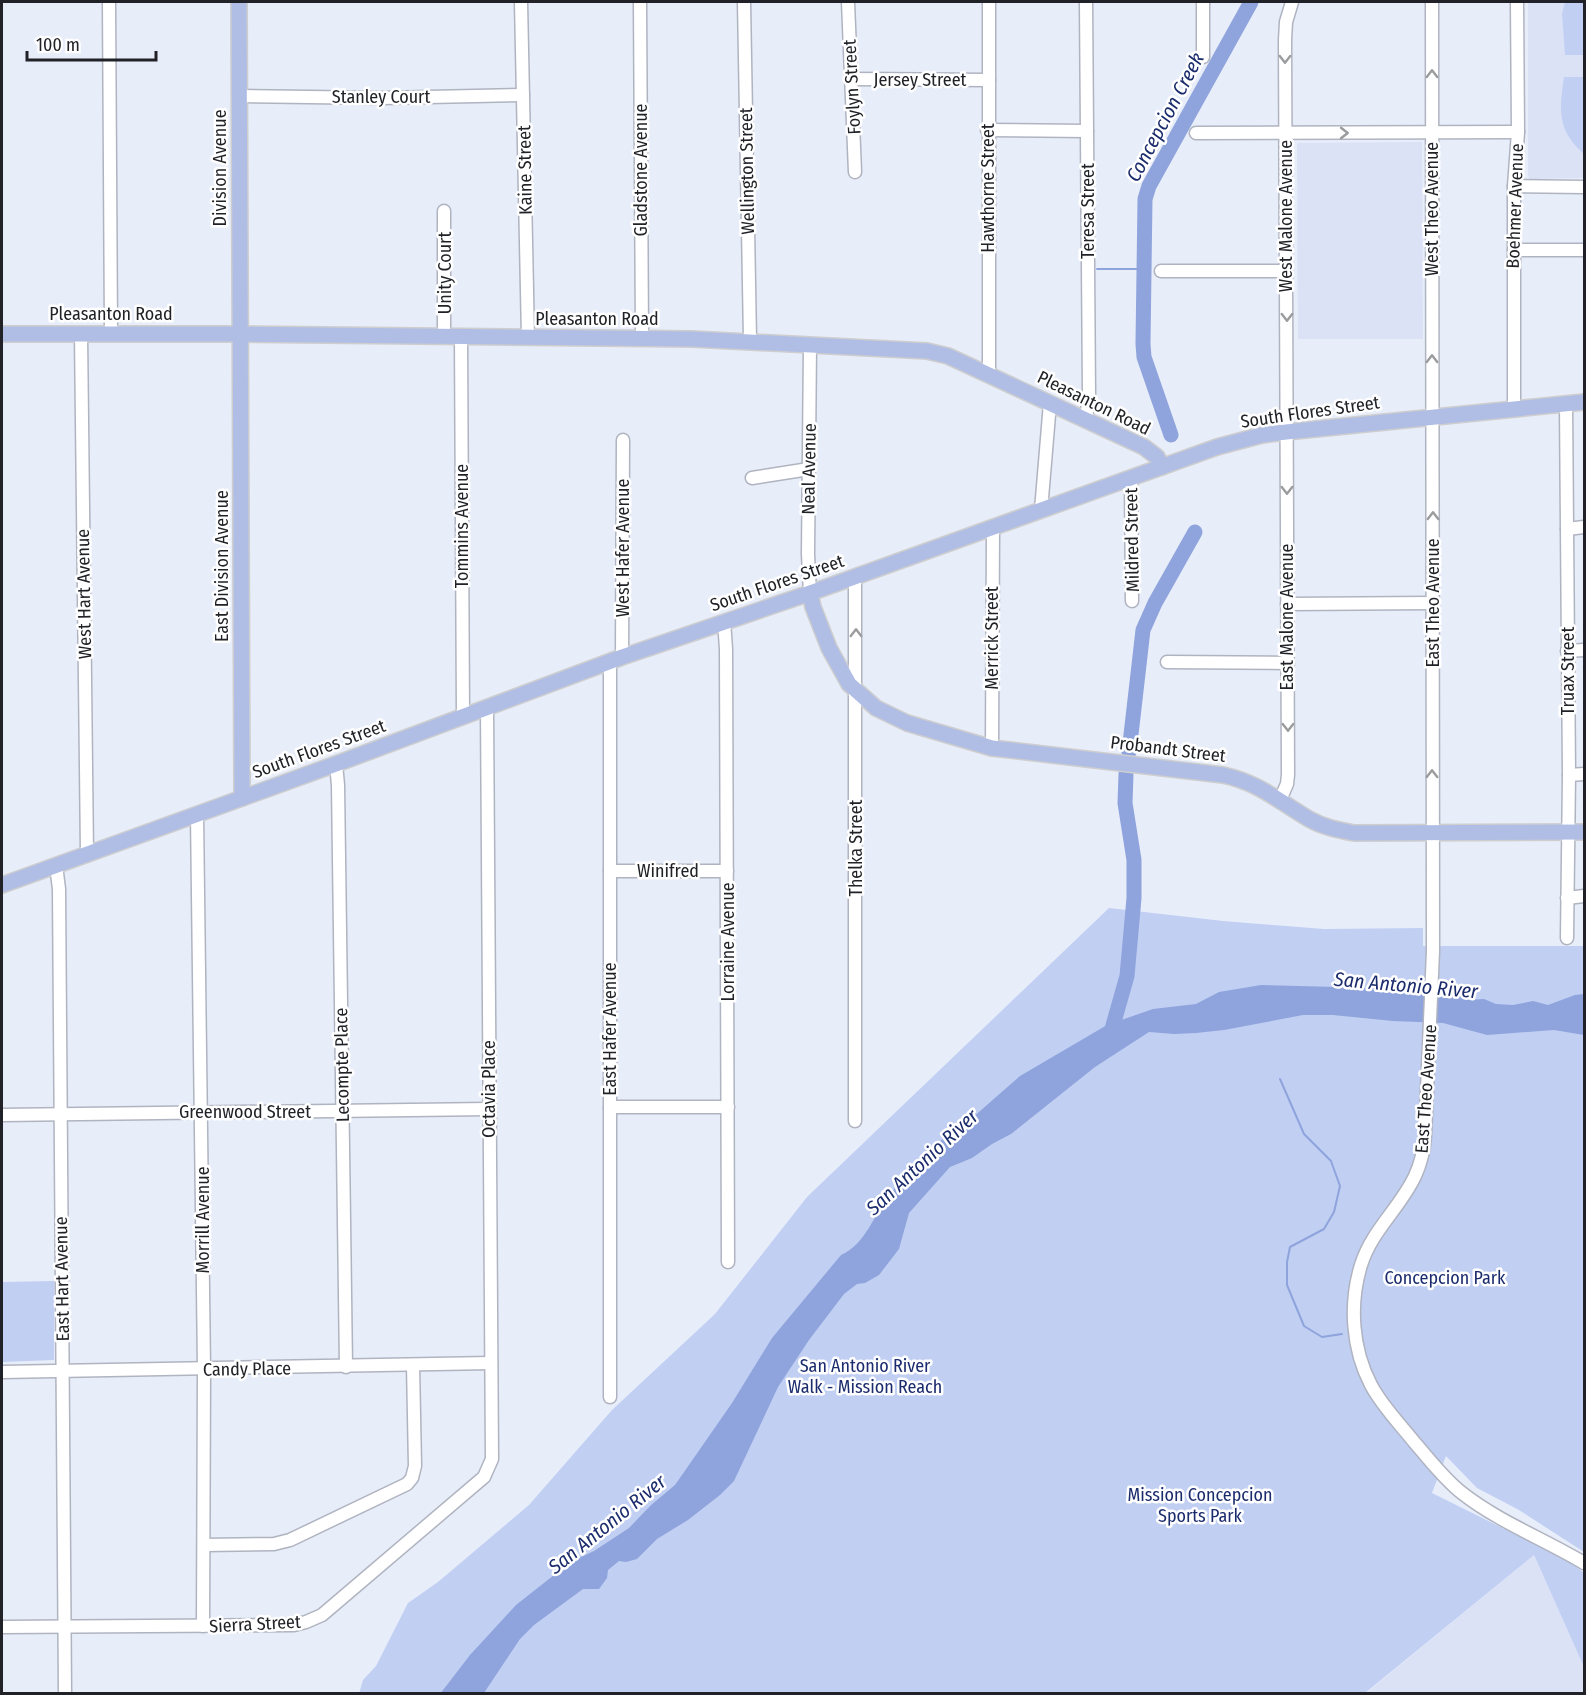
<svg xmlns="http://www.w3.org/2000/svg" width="1586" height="1695" viewBox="0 0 1586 1695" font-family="'Fira Sans Condensed',sans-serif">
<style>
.built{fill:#dbe2f6}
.green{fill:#c1cff3}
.water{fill:#8fa4dc}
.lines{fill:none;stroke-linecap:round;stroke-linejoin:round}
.stream{stroke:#8fa4dc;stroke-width:2}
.river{stroke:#8fa4dc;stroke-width:15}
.minor-casing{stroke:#b0b4c0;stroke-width:15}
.major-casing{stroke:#cececf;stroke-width:18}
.minor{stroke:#fff;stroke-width:12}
.major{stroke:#b0bee5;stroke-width:15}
.oneway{stroke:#9b9c9e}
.labels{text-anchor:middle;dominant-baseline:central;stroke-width:5;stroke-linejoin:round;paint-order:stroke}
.street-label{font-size:18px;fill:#212227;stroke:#fff}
.park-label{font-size:18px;fill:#1b2c6e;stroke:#fff}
.water-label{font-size:20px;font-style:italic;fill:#1b2c6d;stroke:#fff}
</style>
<rect width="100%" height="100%" fill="#e8edfa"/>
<!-- built -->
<g class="built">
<path d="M 1528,2 L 1584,2 L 1584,178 L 1530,179 L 1528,176 Z"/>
<path d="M 1422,142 L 1423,339 L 1298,339 L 1297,143 Z"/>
<path d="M 1534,1555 L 1584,1667 L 1584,1693 L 1365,1694 Z"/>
</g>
<!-- green -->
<g class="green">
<path d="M 1565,2 L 1584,2 L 1584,55 L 1565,55 L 1562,14 Z"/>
<path d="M 1564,77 L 1584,77 L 1584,154 C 1557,130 1559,111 1564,77 Z"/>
<path d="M 1109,908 L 1223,921 L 1324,929 L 1423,928 L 1423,946 L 1584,946 L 1584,1552 L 1519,1510 L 1477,1488 L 1446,1456 L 1432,1493 L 1569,1561 L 1584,1573 L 1584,1667 L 1534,1555 L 1365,1693 L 359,1694 L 363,1680 L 376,1666 L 408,1603 L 438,1582 L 529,1505 L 612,1410 L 715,1314 L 807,1197 Z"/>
<path d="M 54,1281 L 54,1360 L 2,1362 L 2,1282 Z"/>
</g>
<!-- water -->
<path class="water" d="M 1261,985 L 1415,989 L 1441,997 L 1459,995 L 1467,1000 L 1484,999 L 1496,1004 L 1513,1005 L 1533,1001 L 1548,1005 L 1575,995 L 1584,994 L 1584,1035 L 1554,1030 L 1487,1035 L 1443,1023 L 1393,1021 L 1333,1015 L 1303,1015 L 1224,1030 L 1196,1033 L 1174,1034 L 1149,1032 L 1095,1067 L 1011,1134 L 992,1144 L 972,1158 L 950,1167 L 909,1213 L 899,1249 L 879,1275 L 865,1283 L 857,1284 L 844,1294 L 809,1340 L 778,1387 L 734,1481 L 720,1495 L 688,1520 L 657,1539 L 637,1559 L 626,1562 L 619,1561 L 608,1570 L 607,1578 L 599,1589 L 583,1589 L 534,1625 L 520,1639 L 484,1693 L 440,1694 L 470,1655 L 516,1605 L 554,1575 L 563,1571 L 579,1558 L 594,1551 L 629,1528 L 651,1505 L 675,1485 L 732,1403 L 772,1338 L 841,1255 C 866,1244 874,1214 890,1194 C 908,1172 929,1152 949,1133 L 955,1133 L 1020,1076 L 1107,1025 L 1153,1009 L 1196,1004 L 1219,992 Z"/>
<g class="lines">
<!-- stream -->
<g class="stream">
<path d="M 1097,269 L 1143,269"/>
<path d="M 1280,1079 L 1304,1134 L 1331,1161 L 1340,1186 L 1334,1212 L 1324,1229 L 1290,1247 L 1287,1262 L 1287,1285 L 1304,1326 L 1322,1337 L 1342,1334"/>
</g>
<!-- river -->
<g class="river">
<path d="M 1171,435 L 1144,357 L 1143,344 L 1145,199 L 1149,186 L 1251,2"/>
<path d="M 1129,752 L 1143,630 L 1155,603 L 1195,532"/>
<path d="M 1108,1043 L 1127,976 L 1134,898 L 1134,860 L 1125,803 L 1126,774"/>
</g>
<defs>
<g id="minor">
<path d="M 109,2 L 111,334"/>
<path d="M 521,2 L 528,338"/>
<path d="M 640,2 L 642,338"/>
<path d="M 744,2 L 750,340"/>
<path d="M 848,2 L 855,172"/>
<path d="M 989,2 L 989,375"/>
<path d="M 1203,2 L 1203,57"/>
<path d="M 1432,2 L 1433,951 L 1425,1136 C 1424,1150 1421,1163 1415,1176 C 1400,1208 1372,1230 1361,1265 C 1349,1304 1352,1349 1371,1385 C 1382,1406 1400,1424 1415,1443 C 1430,1460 1444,1479 1462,1493 C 1499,1522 1544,1539 1584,1563"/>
<path d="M 851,79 L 989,80"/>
<path d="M 239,96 L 382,98 L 523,95"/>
<path d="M 987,130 L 1087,131"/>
<path d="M 1196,133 L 1518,132"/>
<path d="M 1514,186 L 1584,187"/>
<path d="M 444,211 L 444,336"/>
<path d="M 1514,250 L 1584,250"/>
<path d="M 1161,271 L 1286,271"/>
<path d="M 81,334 L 87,854"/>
<path d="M 461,336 L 463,716"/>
<path d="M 1566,404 L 1569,775 L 1567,938"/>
<path d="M 1514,410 L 1514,186 L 1518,132 L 1517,2"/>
<path d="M 1086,419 L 1089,395 L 1086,2"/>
<path d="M 752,478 L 809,469"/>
<path d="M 1131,478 L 1132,601"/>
<path d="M 1041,510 L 1050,403"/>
<path d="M 1567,529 L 1584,527"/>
<path d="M 855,576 L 855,1121"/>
<path d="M 810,593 L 808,554 L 810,345"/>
<path d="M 1287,604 L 1432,603"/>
<path d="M 724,621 L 726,649 L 728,1262"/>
<path d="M 1567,651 L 1584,650"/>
<path d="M 622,657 L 623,440"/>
<path d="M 610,662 L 610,1397"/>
<path d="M 1167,662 L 1288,663"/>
<path d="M 992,748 L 993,527"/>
<path d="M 336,764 L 338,785 L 346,1367"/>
<path d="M 1569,775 L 1584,774"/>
<path d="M 1280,800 L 1287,784 L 1288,775 L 1285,40 L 1286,22 L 1292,2"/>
<path d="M 197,814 L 204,1369 L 203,1626"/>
<path d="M 56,865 L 59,889 L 65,1694"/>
<path d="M 610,871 L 727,871"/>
<path d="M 1567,898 L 1584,896"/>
<path d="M 610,1107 L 728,1107"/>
<path d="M 2,1115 L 489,1109"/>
<path d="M 2,1372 L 491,1363"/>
<path d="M 204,1545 L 274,1544 L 290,1540 L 407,1484 L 412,1478 L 415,1466 L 413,1365"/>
<path d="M 2,1627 L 294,1625 L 306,1622 L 322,1615 L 484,1477 L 492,1459 L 487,707"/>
</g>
<g id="major">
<path d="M 239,2 L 242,798"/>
<path d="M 2,334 L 240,334 L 692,339 L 927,351 L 948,356 L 1144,447 L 1157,457 L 1162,467"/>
<path d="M 810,593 L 813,607 L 829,648 L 849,684 L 876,708 L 907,723 L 992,748 L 1223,775 C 1260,783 1278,801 1309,819 C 1323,827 1338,830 1354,833 L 1584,832"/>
<path d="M 2,885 L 336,764 L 622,657 L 810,593 L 1217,447 L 1262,435 L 1286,432 L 1584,402"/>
</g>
</defs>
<!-- minor casing -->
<use href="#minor" class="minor-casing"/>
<!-- major casing -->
<use href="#major" class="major-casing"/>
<!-- minor -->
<use href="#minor" class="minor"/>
<!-- major -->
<use href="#major" class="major"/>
</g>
<!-- one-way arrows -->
<defs><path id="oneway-chevron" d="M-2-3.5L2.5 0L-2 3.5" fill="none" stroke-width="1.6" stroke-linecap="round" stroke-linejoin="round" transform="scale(1.5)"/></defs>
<g class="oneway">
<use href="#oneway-chevron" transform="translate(1285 59) rotate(90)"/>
<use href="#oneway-chevron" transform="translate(1432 74) rotate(-90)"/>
<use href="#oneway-chevron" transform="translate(1344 133)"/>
<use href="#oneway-chevron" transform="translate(1287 317) rotate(90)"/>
<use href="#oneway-chevron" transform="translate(1432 359) rotate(-90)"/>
<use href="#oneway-chevron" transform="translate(1287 490) rotate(90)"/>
<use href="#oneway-chevron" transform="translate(1433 516) rotate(-90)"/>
<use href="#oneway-chevron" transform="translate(856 633) rotate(-90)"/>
<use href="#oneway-chevron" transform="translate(1288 727) rotate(90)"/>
<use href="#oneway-chevron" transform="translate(1432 774) rotate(-90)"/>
</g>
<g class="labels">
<!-- street labels -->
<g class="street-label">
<text x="920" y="80">Jersey Street</text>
<text transform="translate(852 87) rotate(-93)">Foylyn Street</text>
<text x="381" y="97">Stanley Court</text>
<text transform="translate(220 168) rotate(-90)">Division Avenue</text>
<text transform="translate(525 170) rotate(-91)">Kaine Street</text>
<text transform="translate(641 170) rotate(-90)">Gladstone Avenue</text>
<text transform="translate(747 171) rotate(-91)">Wellington Street</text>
<text transform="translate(988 188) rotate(-90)">Hawthorne Street</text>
<text transform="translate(1515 206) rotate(-88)">Boehmer Avenue</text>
<text transform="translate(1432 209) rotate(-90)">West Theo Avenue</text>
<text transform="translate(1088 211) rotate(-90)">Teresa Street</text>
<text transform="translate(1286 216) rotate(-90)">West Malone Avenue</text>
<text transform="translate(445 273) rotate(-90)">Unity Court</text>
<text x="111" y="314">Pleasanton Road</text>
<text x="597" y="319">Pleasanton Road</text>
<text transform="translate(1094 403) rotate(26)">Pleasanton Road</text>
<text transform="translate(1310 412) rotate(-8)">South Flores Street</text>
<text transform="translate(809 469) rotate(-89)">Neal Avenue</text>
<text transform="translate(462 526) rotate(-90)">Tommins Avenue</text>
<text transform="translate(1132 540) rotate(-91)">Mildred Street</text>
<text transform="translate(623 548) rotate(-90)">West Hafer Avenue</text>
<text transform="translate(222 566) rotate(-90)">East Division Avenue</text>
<text transform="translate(777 583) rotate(-19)">South Flores Street</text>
<text transform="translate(84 594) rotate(-91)">West Hart Avenue</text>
<text transform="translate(1433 603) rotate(-90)">East Theo Avenue</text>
<text transform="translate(1287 617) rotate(-90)">East Malone Avenue</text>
<text transform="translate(992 638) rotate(-90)">Merrick Street</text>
<text transform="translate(1568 671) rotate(-90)">Truax Street</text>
<text transform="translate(319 749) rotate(-20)">South Flores Street</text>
<text transform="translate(1168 749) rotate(7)">Probandt Street</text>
<text transform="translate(856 848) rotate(-90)">Thelka Street</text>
<text x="668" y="871">Winifred</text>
<text transform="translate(728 942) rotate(-90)">Lorraine Avenue</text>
<text transform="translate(610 1029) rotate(-90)">East Hafer Avenue</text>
<text transform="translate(342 1065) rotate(-91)">Lecompte Place</text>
<text transform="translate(489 1089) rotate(-90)">Octavia Place</text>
<text transform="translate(1426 1089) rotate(-86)">East Theo Avenue</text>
<text x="245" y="1112">Greenwood Street</text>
<text transform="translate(203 1220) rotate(-90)">Morrill Avenue</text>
<text transform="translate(62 1279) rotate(-91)">East Hart Avenue</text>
<text transform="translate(247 1369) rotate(-1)">Candy Place</text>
<text transform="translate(255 1624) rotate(-3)">Sierra Street</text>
</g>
<!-- park labels -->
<g class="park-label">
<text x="1445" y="1278">Concepcion Park</text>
<text x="865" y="1366">San Antonio River<tspan x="865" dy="21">Walk - Mission Reach</tspan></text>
<text x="1200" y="1495">Mission Concepcion<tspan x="1200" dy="21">Sports Park</tspan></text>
</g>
<!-- water labels -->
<g class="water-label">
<text transform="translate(1165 117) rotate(-62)">Concepcion Creek</text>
<text transform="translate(1406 985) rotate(5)">San Antonio River</text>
<text transform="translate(922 1162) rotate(-43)">San Antonio River</text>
<text transform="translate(607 1524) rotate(-39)">San Antonio River</text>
</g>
</g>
<!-- border -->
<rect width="1586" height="1695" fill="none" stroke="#212227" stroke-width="6"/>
<!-- scale -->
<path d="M27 51v9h129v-9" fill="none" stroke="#212227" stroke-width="3"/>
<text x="36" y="51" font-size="18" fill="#212227" stroke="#ffffff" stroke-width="4.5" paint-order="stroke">100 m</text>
</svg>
